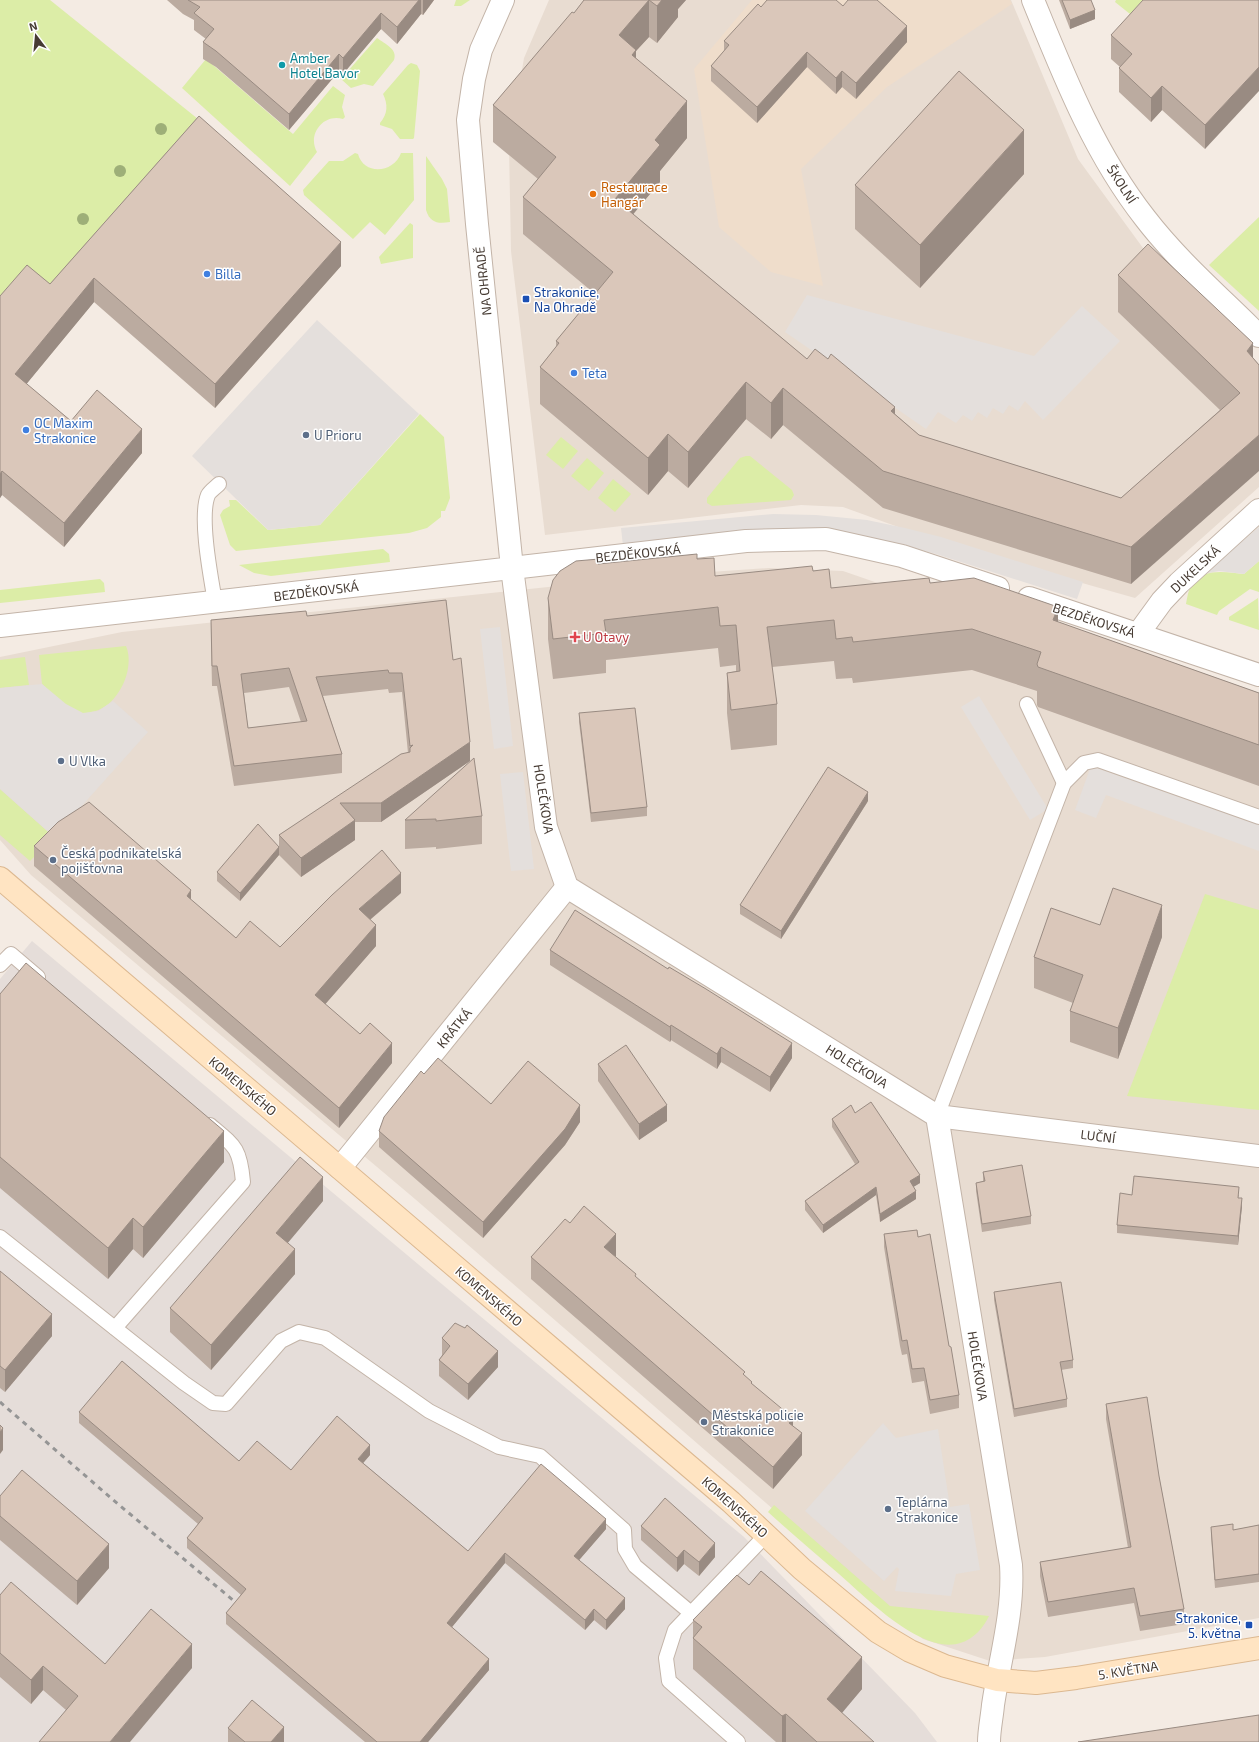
<svg xmlns="http://www.w3.org/2000/svg" width="1259" height="1742" viewBox="0 0 1259 1742" font-family="'Exo 2',sans-serif">
<style>
.residential{fill:#e8dcd1}
.industrial{fill:#e5ddd9}
.education{fill:#efddcb}
.green{fill:#dceda7}
.parking{fill:#e4dfdc}
.lines{fill:none;stroke-linecap:round;stroke-linejoin:round}
.service-casing{stroke:#c3b4a8;stroke-width:16}
.minor-casing{stroke:#c3b4a8;stroke-width:24}
.tertiary-casing{stroke:#c3b4a8;stroke-width:24}
.secondary-casing{stroke:#dcb890;stroke-width:24}
.service{stroke:#fff;stroke-width:14}
.minor{stroke:#fff;stroke-width:22}
.tertiary{stroke:#fff;stroke-width:22}
.secondary{stroke:#ffe4c2;stroke-width:22}
.rail{stroke:#959595;stroke-width:3;stroke-dasharray:5 5;stroke-linecap:butt}
.tree{fill:#9eaf78}
.wall{fill:#bbaba0;fill-rule:evenodd}
.shaded-wall{fill:#998b82}
.building{fill:#dac7ba;stroke:#998b82;fill-rule:evenodd}
.culture-dot{fill:#0f9aa8;stroke:#fff;stroke-width:1.5}
.food-dot{fill:#e8710a;stroke:#fff;stroke-width:1.5}
.shop-dot{fill:#3f7fe0;stroke:#fff;stroke-width:1.5}
.transit-dot{fill:#1a4fb4;stroke:#fff;stroke-width:1.5}
.service-dot{fill:#5c6f8a;stroke:#fff;stroke-width:1.5}
.health-dot{fill:#e0444e;stroke:#fff;stroke-width:1.5}
.labels{text-anchor:middle;dominant-baseline:central;stroke-width:3;stroke-linejoin:round;paint-order:stroke}
.culture-label{font-size:13px;fill:#0d838f;stroke:#fff;text-anchor:start}
.street-label{font-size:13px;fill:#463b33;stroke:#fff}
.food-label{font-size:13px;fill:#c56008;stroke:#fff;text-anchor:start}
.shop-label{font-size:13px;fill:#366cbe;stroke:#fff;text-anchor:start}
.transit-label{font-size:13px;fill:#164399;stroke:#fff;text-anchor:start}
.service-label{font-size:13px;fill:#4e5e75;stroke:#fff;text-anchor:start}
.health-label{font-size:13px;fill:#be3a42;stroke:#fff;text-anchor:start}
</style>
<rect width="100%" height="100%" fill="#f4ebe3"/>
<!-- residential -->
<g class="residential">
<path d="M 549,0 L 1011,0 L 1078,159 L 1143,248 L 1259,364 L 1259,487 L 1135,598 L 945,544 L 843,507 L 801,505 L 545,535 L 511,251 L 509,147 L 524,58 Z"/>
<path d="M 769,568 L 843,571 L 1259,715 L 1259,1618 L 1045,1657 L 990,1661 L 923,1639 L 415,1199 L 31,875 L 0,840 L 0,657 L 122,632 L 652,576 Z"/>
</g>
<!-- industrial -->
<path class="industrial" d="M 32,941 L 744,1537 L 915,1713 L 937,1742 L 0,1742 L 0,979 Z"/>
<!-- education -->
<path class="education" d="M 752,0 L 1010,0 L 1012,4 L 887,87 L 801,169 L 823,286 L 771,272 L 719,227 L 694,69 Z"/>
<!-- green -->
<g class="green">
<path d="M 0,0 L 50,0 L 198,119 L 44,303 L 0,308 Z"/>
<path d="M 456,0 L 470,0 L 461,6 L 454,6 Z"/>
<path d="M 1116,0 L 1143,0 L 1130,14 L 1115,2 Z"/>
<path d="M 377,38 C 385,44 398,49 394,60 L 373,86 L 364,84 L 351,88 L 341,79 Z"/>
<path d="M 206,59 L 293,134 L 333,86 L 345,95 L 342,107 L 345,117 L 343,119 C 323,113 307,135 317,152 L 290,186 L 182,88 Z"/>
<path d="M 411,63 L 417,65 L 420,71 L 414,138 L 413,139 L 400,139 L 392,129 L 380,125 L 380,123 C 388,114 388,104 383,94 L 408,65 Z"/>
<path d="M 355,153 L 358,154 C 364,176 394,173 401,153 L 413,153 L 414,200 L 385,235 L 370,222 L 353,239 L 304,195 L 303,190 L 329,161 L 343,161 Z"/>
<path d="M 426,156 L 442,179 L 447,189 L 450,222 C 438,224 430,223 426,210 Z"/>
<path d="M 1259,217 L 1259,311 L 1209,265 Z"/>
<path d="M 410,223 L 413,225 L 413,258 L 381,264 L 379,257 Z"/>
<path d="M 420,414 L 444,437 L 450,498 L 445,511 L 441,511 L 441,517 L 427,528 L 409,533 L 236,551 L 230,545 L 220,515 L 223,510 L 230,506 L 229,500 L 236,500 L 268,530 L 320,525 Z"/>
<path d="M 561,437 L 578,451 L 563,469 L 546,455 Z"/>
<path d="M 746,456 L 750,456 L 792,490 L 794,495 L 791,500 L 712,506 L 707,503 L 707,498 L 740,458 Z"/>
<path d="M 587,458 L 604,473 L 589,491 L 571,476 Z"/>
<path d="M 613,479 L 631,494 L 615,512 L 598,498 Z"/>
<path d="M 383,549 L 389,554 L 390,562 L 271,576 L 254,573 L 239,565 Z"/>
<path d="M 1259,561 L 1259,592 L 1250,589 L 1219,611 L 1217,615 L 1186,604 C 1187,599 1188,591 1191,586 C 1201,567 1227,572 1244,574 Z"/>
<path d="M 100,579 L 104,583 L 105,592 L 0,603 L 0,590 Z"/>
<path d="M 1258,598 L 1259,630 L 1229,620 L 1229,617 Z"/>
<path d="M 126,646 C 136,669 117,709 91,712 C 88,713 85,714 82,713 C 67,709 53,694 42,684 L 39,655 Z"/>
<path d="M 25,657 L 29,685 L 0,688 L 0,660 Z"/>
<path d="M 0,789 L 54,837 L 30,861 L 0,835 Z"/>
<path d="M 1205,894 L 1259,910 L 1259,1110 L 1127,1096 Z"/>
<path d="M 774,1505 L 890,1606 L 989,1616 C 980,1635 963,1648 941,1644 C 906,1638 865,1597 839,1574 C 815,1553 791,1533 768,1512 Z"/>
</g>
<!-- parking -->
<g class="parking">
<path d="M 807,295 L 1034,356 L 1082,306 L 1120,341 L 1043,420 L 1025,401 L 1018,411 L 1009,405 L 1003,414 L 993,408 L 987,418 L 978,412 L 972,421 L 963,415 L 956,423 L 938,412 L 926,429 L 785,332 Z"/>
<path d="M 317,320 L 419,414 L 320,525 L 268,530 L 192,456 Z"/>
<path d="M 773,514 L 816,515 L 867,520 L 905,528 L 941,537 L 1083,582 L 1077,599 L 936,554 L 901,545 L 623,546 L 621,528 Z"/>
<path d="M 1259,527 L 1259,561 L 1244,574 L 1219,571 L 1208,573 L 1199,578 Z"/>
<path d="M 500,627 L 513,746 L 494,749 L 480,629 Z"/>
<path d="M 42,684 L 66,704 L 83,713 L 98,711 L 113,701 L 148,732 L 54,837 L 0,789 L 0,688 Z"/>
<path d="M 979,696 L 1048,809 L 1030,820 L 961,707 Z"/>
<path d="M 1091,766 L 1259,825 L 1259,851 L 1106,795 L 1096,818 L 1075,810 Z"/>
<path d="M 523,772 L 534,869 L 511,871 L 500,774 Z"/>
<path d="M 883,1423 L 896,1438 L 938,1429 L 950,1507 L 969,1504 L 980,1570 L 956,1574 L 951,1596 L 895,1591 L 899,1569 L 897,1567 L 884,1581 L 805,1511 Z"/>
</g>
<g class="lines">
<defs>
<g id="service">
<path d="M 215,602 C 211,578 199,517 208,495 C 210,491 216,487 219,484"/>
<path d="M 1027,704 L 1064,783"/>
<path d="M 0,965 L 11,954 L 38,977"/>
<path d="M 937,1116 L 1064,783 L 1084,763 L 1098,760 L 1259,817"/>
<path d="M 0,1237 L 184,1383 L 213,1403 L 226,1404 L 281,1341 L 299,1332 L 325,1338 L 429,1411 L 499,1447 L 540,1456 L 624,1530 L 625,1549 L 635,1566 L 691,1613"/>
<path d="M 115,1328 L 243,1182 C 240,1148 235,1146 210,1125"/>
<path d="M 738,1742 L 669,1681 L 666,1658 L 675,1630 L 766,1535"/>
</g>
<g id="minor">
<path d="M 1033,0 C 1064,76 1094,153 1145,218 C 1178,261 1220,297 1259,336"/>
<path d="M 998,588 L 902,556 L 826,539 L 746,541 L 512,568 L 546,827 L 567,887 L 937,1116 L 1259,1156"/>
<path d="M 1029,598 L 1259,675"/>
<path d="M 1138,634 L 1162,601 L 1179,583 L 1259,510"/>
<path d="M 937,1116 L 1011,1565 C 1014,1612 1000,1658 993,1705 C 992,1717 989,1730 989,1742"/>
<path d="M 340,1168 L 567,887"/>
</g>
<path id="tertiary" d="M 0,626 L 512,568 L 477,224 L 468,120 L 474,79 L 481,50 L 503,0"/>
<path id="secondary" d="M 0,878 L 731,1502 L 802,1569 L 878,1632 L 910,1651 L 945,1666 L 997,1680 L 1036,1683 L 1076,1678 L 1259,1648"/>
</defs>
<!-- service casing -->
<use href="#service" class="service-casing"/>
<!-- minor casing -->
<use href="#minor" class="minor-casing"/>
<!-- tertiary casing -->
<use href="#tertiary" class="tertiary-casing"/>
<!-- secondary casing -->
<use href="#secondary" class="secondary-casing"/>
<!-- service -->
<use href="#service" class="service"/>
<!-- minor -->
<use href="#minor" class="minor"/>
<!-- tertiary -->
<use href="#tertiary" class="tertiary"/>
<!-- secondary -->
<use href="#secondary" class="secondary"/>
<!-- rail -->
<path class="rail" d="M 0,1402 L 118,1504 L 240,1606"/>
</g>
<!-- trees -->
<g class="tree">
<circle cx="161" cy="129" r="6"/>
<circle cx="120" cy="171" r="6"/>
<circle cx="83" cy="219" r="6"/>
</g>
<!-- wall -->
<g class="wall">
<path d="M 167,0 L 434,0 L 423,15 L 421,14 L 397,44 L 381,29 L 343,74 L 339,71 L 289,130 L 216,67 L 203,59 L 203,42 L 206,39 L 194,30 L 194,20 L 183,14 Z"/>
<path d="M 584,0 L 686,0 L 678,9 L 678,17 L 657,43 L 649,37 L 636,51 L 636,58 L 687,138 L 660,171 L 660,182 L 633,214 L 807,359 L 895,414 L 919,435 L 1121,498 L 1220,410 L 1118,312 L 1118,275 L 1253,358 L 1259,365 L 1131,584 L 883,508 L 783,425 L 771,439 L 746,419 L 688,488 L 668,471 L 648,495 L 540,404 L 540,367 L 556,347 L 556,341 L 595,294 L 523,234 L 523,197 L 538,179 L 493,142 L 493,105 L 574,13 Z"/>
<path d="M 1059,0 L 1091,0 L 1095,19 L 1070,29 Z"/>
<path d="M 1259,0 L 1205,149 L 1162,110 L 1151,122 L 1119,92 L 1119,68 L 1120,67 L 1111,59 L 1111,35 Z"/>
<path d="M 843,6 L 907,42 L 856,99 L 842,87 L 836,94 L 807,67 L 757,123 L 711,81 L 711,66 L 724,51 L 724,41 L 761,7 Z"/>
<path d="M 199,116 L 341,266 L 215,408 L 94,302 L 26,384 L 71,421 L 142,453 L 64,547 L 2,495 L 0,498 L 0,296 L 50,284 Z"/>
<path d="M 1024,174 L 920,288 L 855,229 L 855,185 Z"/>
<path d="M 697,559 L 715,576 L 813,571 L 831,588 L 930,583 L 1058,622 L 1259,693 L 1259,786 L 1038,707 L 1037,705 L 1037,691 L 972,670 L 853,683 L 852,678 L 836,679 L 834,661 L 772,667 L 777,704 L 777,745 L 731,750 L 727,713 L 727,673 L 736,671 L 736,665 L 720,667 L 718,648 L 606,660 L 606,673 L 553,679 L 548,639 L 548,598 L 599,564 Z"/>
<path d="M 307,616 L 453,660 L 470,761 L 381,822 L 355,822 L 355,840 L 301,877 L 279,855 L 240,901 L 217,881 L 217,872 L 279,847 L 279,835 L 408,753 L 402,692 L 389,693 L 388,689 L 323,696 L 342,754 L 342,773 L 234,786 L 217,686 L 212,686 L 211,640 L 211,620 ZM 289,687 L 301,722 L 248,728 L 244,693 Z"/>
<path d="M 579,713 L 647,807 L 647,816 L 591,822 L 579,722 Z"/>
<path d="M 868,801 L 781,939 L 740,914 L 740,905 Z"/>
<path d="M 482,816 L 482,844 L 436,849 L 436,847 L 405,849 L 405,820 Z"/>
<path d="M 34,846 L 191,900 L 236,938 L 280,947 L 401,893 L 370,920 L 376,946 L 325,1004 L 392,1063 L 339,1128 L 34,866 Z"/>
<path d="M 1100,925 L 1162,937 L 1118,1059 L 1070,1042 L 1070,1011 L 1073,1003 L 1034,988 L 1034,957 Z"/>
<path d="M 550,950 L 792,1058 L 770,1092 L 721,1062 L 717,1069 L 671,1040 L 670,1042 L 550,965 Z"/>
<path d="M 0,994 L 224,1162 L 143,1258 L 133,1249 L 108,1279 L 0,1188 Z"/>
<path d="M 598,1064 L 667,1121 L 639,1140 L 598,1081 Z"/>
<path d="M 424,1074 L 491,1104 L 580,1122 L 565,1145 L 483,1238 L 379,1147 L 379,1131 Z"/>
<path d="M 855,1113 L 920,1183 L 913,1187 L 916,1199 L 880,1222 L 876,1195 L 823,1233 L 805,1210 L 805,1201 L 855,1164 L 832,1127 L 832,1119 Z"/>
<path d="M 983,1172 L 1031,1216 L 1031,1224 L 982,1232 L 976,1191 L 976,1183 L 983,1181 Z"/>
<path d="M 1132,1195 L 1239,1195 L 1238,1198 L 1242,1206 L 1238,1245 L 1117,1233 L 1117,1225 Z"/>
<path d="M 323,1201 L 287,1243 L 295,1274 L 211,1370 L 170,1332 L 170,1308 Z"/>
<path d="M 570,1223 L 616,1256 L 615,1256 L 636,1278 L 745,1376 L 752,1384 L 793,1426 L 802,1455 L 773,1489 L 531,1279 L 531,1257 Z"/>
<path d="M 884,1234 L 918,1237 L 949,1346 L 959,1395 L 959,1408 L 930,1414 L 924,1381 L 912,1383 L 907,1354 L 902,1355 L 900,1346 L 884,1247 Z"/>
<path d="M 0,1271 L 52,1336 L 5,1392 L 0,1388 Z"/>
<path d="M 994,1292 L 1073,1360 L 1073,1368 L 1061,1370 L 1067,1399 L 1067,1407 L 1014,1417 L 994,1300 Z"/>
<path d="M 442,1338 L 498,1367 L 468,1400 L 439,1376 L 439,1360 L 442,1355 Z"/>
<path d="M 1106,1404 L 1159,1476 L 1184,1609 L 1184,1624 L 1140,1631 L 1134,1603 L 1048,1617 L 1040,1576 L 1040,1562 L 1128,1548 L 1106,1419 Z"/>
<path d="M 79,1412 L 239,1461 L 291,1470 L 370,1455 L 363,1463 L 468,1551 L 606,1529 L 579,1560 L 625,1609 L 606,1630 L 594,1620 L 585,1630 L 505,1563 L 452,1627 L 489,1670 L 428,1742 L 365,1742 L 226,1624 L 226,1613 L 241,1595 L 187,1548 L 187,1538 L 198,1524 L 79,1423 Z"/>
<path d="M 0,1496 L 109,1568 L 77,1605 L 0,1540 Z"/>
<path d="M 1259,1525 L 1259,1582 L 1215,1588 L 1211,1536 L 1211,1527 L 1233,1530 Z"/>
<path d="M 641,1526 L 715,1557 L 699,1576 L 684,1564 L 677,1572 L 641,1540 Z"/>
<path d="M 0,1595 L 105,1664 L 192,1668 L 66,1710 L 43,1690 L 31,1704 L 0,1677 Z"/>
<path d="M 693,1620 L 862,1689 L 841,1713 L 874,1742 L 776,1742 L 693,1669 Z"/>
<path d="M 228,1728 L 284,1742 L 228,1742 Z"/>
</g>
<!-- shaded-wall -->
<g class="shaded-wall">
<path d="M 419,0 L 421,0 L 421,14 L 397,44 L 397,27 Z"/>
<path d="M 423,0 L 434,0 L 423,15 Z"/>
<path d="M 649,0 L 649,37 L 636,51 L 636,87 L 619,35 Z"/>
<path d="M 662,0 L 686,0 L 678,9 L 678,17 L 657,43 L 657,6 Z"/>
<path d="M 1095,10 L 1095,19 L 1070,29 L 1070,20 Z"/>
<path d="M 381,13 L 381,29 L 343,74 L 343,58 Z"/>
<path d="M 907,26 L 907,42 L 856,99 L 856,83 Z"/>
<path d="M 807,52 L 807,67 L 757,123 L 757,107 Z"/>
<path d="M 339,54 L 339,71 L 289,130 L 289,114 Z"/>
<path d="M 1259,67 L 1259,91 L 1205,149 L 1205,125 Z"/>
<path d="M 842,71 L 842,87 L 836,94 L 836,78 Z"/>
<path d="M 1162,86 L 1162,110 L 1151,122 L 1151,98 Z"/>
<path d="M 687,101 L 687,138 L 660,171 L 660,182 L 615,236 L 615,199 L 655,140 Z"/>
<path d="M 1024,130 L 1024,174 L 920,288 L 920,245 Z"/>
<path d="M 341,242 L 341,266 L 215,408 L 215,384 Z"/>
<path d="M 94,278 L 94,302 L 15,398 L 15,374 Z"/>
<path d="M 1253,343 L 1253,380 L 1247,351 Z"/>
<path d="M 746,382 L 746,419 L 688,488 L 688,452 Z"/>
<path d="M 783,388 L 783,425 L 771,439 L 771,403 Z"/>
<path d="M 895,407 L 895,444 L 891,411 Z"/>
<path d="M 142,429 L 142,453 L 64,547 L 64,523 Z"/>
<path d="M 668,434 L 668,471 L 648,495 L 648,458 Z"/>
<path d="M 1259,435 L 1259,471 L 1131,584 L 1131,547 Z"/>
<path d="M 2,471 L 2,495 L 0,498 L 0,474 Z"/>
<path d="M 1058,607 L 1058,647 L 1053,620 Z"/>
<path d="M 470,742 L 470,761 L 381,822 L 381,803 Z"/>
<path d="M 868,792 L 868,801 L 781,939 L 781,931 Z"/>
<path d="M 355,820 L 355,840 L 301,877 L 301,858 Z"/>
<path d="M 279,847 L 279,855 L 240,901 L 240,893 Z"/>
<path d="M 401,873 L 401,893 L 359,929 L 359,909 Z"/>
<path d="M 191,890 L 191,910 L 187,896 Z"/>
<path d="M 1162,905 L 1162,937 L 1118,1059 L 1118,1028 Z"/>
<path d="M 376,925 L 376,946 L 315,1016 L 315,995 Z"/>
<path d="M 671,1025 L 671,1040 L 670,1042 L 670,1027 Z"/>
<path d="M 392,1043 L 392,1063 L 339,1128 L 339,1108 Z"/>
<path d="M 792,1043 L 792,1058 L 770,1092 L 770,1077 Z"/>
<path d="M 721,1047 L 721,1062 L 717,1069 L 717,1054 Z"/>
<path d="M 580,1105 L 580,1122 L 565,1145 L 483,1238 L 483,1222 Z"/>
<path d="M 667,1105 L 667,1121 L 639,1140 L 639,1124 Z"/>
<path d="M 224,1131 L 224,1162 L 143,1258 L 143,1227 Z"/>
<path d="M 920,1175 L 920,1183 L 910,1189 L 910,1181 Z"/>
<path d="M 323,1177 L 323,1201 L 276,1257 L 276,1233 Z"/>
<path d="M 876,1187 L 876,1195 L 823,1233 L 823,1225 Z"/>
<path d="M 916,1191 L 916,1199 L 880,1222 L 880,1214 Z"/>
<path d="M 1242,1198 L 1242,1206 L 1238,1245 L 1238,1236 Z"/>
<path d="M 133,1218 L 133,1249 L 108,1279 L 108,1248 Z"/>
<path d="M 616,1234 L 616,1256 L 604,1269 L 604,1247 Z"/>
<path d="M 295,1249 L 295,1274 L 211,1370 L 211,1345 Z"/>
<path d="M 52,1314 L 52,1336 L 5,1392 L 5,1370 Z"/>
<path d="M 498,1351 L 498,1367 L 468,1400 L 468,1384 Z"/>
<path d="M 793,1418 L 793,1440 L 789,1423 Z"/>
<path d="M 3,1428 L 3,1450 L 0,1454 L 0,1432 Z"/>
<path d="M 802,1433 L 802,1455 L 773,1489 L 773,1467 Z"/>
<path d="M 370,1445 L 370,1455 L 358,1469 L 358,1459 Z"/>
<path d="M 606,1519 L 606,1529 L 574,1566 L 574,1556 Z"/>
<path d="M 715,1543 L 715,1557 L 699,1576 L 699,1562 Z"/>
<path d="M 109,1544 L 109,1568 L 77,1605 L 77,1581 Z"/>
<path d="M 684,1550 L 684,1564 L 677,1572 L 677,1558 Z"/>
<path d="M 505,1553 L 505,1563 L 447,1633 L 447,1623 Z"/>
<path d="M 625,1598 L 625,1609 L 606,1630 L 606,1620 Z"/>
<path d="M 594,1609 L 594,1620 L 585,1630 L 585,1620 Z"/>
<path d="M 192,1644 L 192,1668 L 130,1742 L 110,1742 Z"/>
<path d="M 862,1657 L 862,1689 L 827,1731 L 827,1699 Z"/>
<path d="M 489,1659 L 489,1670 L 428,1742 L 420,1742 Z"/>
<path d="M 43,1666 L 43,1690 L 31,1704 L 31,1680 Z"/>
<path d="M 786,1714 L 786,1742 L 782,1742 L 782,1716 Z"/>
<path d="M 284,1727 L 284,1742 L 271,1742 Z"/>
</g>
<!-- building -->
<g class="building">
<path d="M 188,0 L 419,0 L 397,27 L 381,13 L 343,58 L 339,54 L 289,114 L 216,51 L 203,42 L 214,29 L 194,13 L 200,7 Z"/>
<path d="M 584,0 L 662,0 L 657,6 L 649,0 L 619,35 L 636,50 L 632,55 L 687,101 L 655,140 L 660,145 L 615,199 L 807,359 L 815,349 L 828,359 L 831,354 L 895,407 L 891,411 L 919,435 L 1121,498 L 1240,393 L 1118,275 L 1148,244 L 1253,343 L 1247,351 L 1259,365 L 1259,435 L 1131,547 L 883,471 L 783,388 L 771,403 L 746,382 L 688,452 L 668,434 L 648,458 L 540,367 L 559,343 L 556,341 L 613,272 L 523,197 L 556,157 L 493,105 L 572,12 L 574,13 Z"/>
<path d="M 767,0 L 836,0 L 843,6 L 848,0 L 877,0 L 907,26 L 856,83 L 842,71 L 836,78 L 807,52 L 757,107 L 711,66 L 729,45 L 724,41 L 758,4 L 761,7 Z"/>
<path d="M 1062,0 L 1091,0 L 1095,10 L 1070,20 Z"/>
<path d="M 1143,0 L 1259,0 L 1259,67 L 1205,125 L 1162,86 L 1151,98 L 1119,68 L 1132,54 L 1111,35 Z"/>
<path d="M 959,71 L 1024,130 L 920,245 L 855,185 Z"/>
<path d="M 199,116 L 341,242 L 215,384 L 94,278 L 15,374 L 71,421 L 97,390 L 142,429 L 64,523 L 2,471 L 0,474 L 0,296 L 27,265 L 50,284 Z"/>
<path d="M 697,554 L 697,559 L 714,558 L 715,576 L 812,566 L 813,571 L 829,569 L 831,588 L 929,578 L 930,583 L 974,578 L 1058,607 L 1053,620 L 1259,693 L 1259,745 L 1038,667 L 1037,664 L 1041,652 L 972,629 L 853,642 L 852,637 L 836,639 L 834,620 L 767,627 L 777,704 L 731,710 L 727,673 L 740,671 L 736,625 L 720,626 L 718,607 L 604,620 L 606,633 L 553,639 L 548,598 L 553,580 L 560,571 L 576,561 L 599,559 L 598,564 Z"/>
<path d="M 446,600 L 453,660 L 461,658 L 470,742 L 381,803 L 340,803 L 355,820 L 301,858 L 279,835 L 401,754 L 410,752 L 410,748 L 413,745 L 410,746 L 402,673 L 389,673 L 388,670 L 316,677 L 342,754 L 234,766 L 217,666 L 212,666 L 211,620 L 306,611 L 307,616 ZM 289,668 L 307,721 L 248,728 L 241,674 Z"/>
<path d="M 635,708 L 647,807 L 591,813 L 579,713 Z"/>
<path d="M 474,758 L 482,816 L 436,821 L 436,819 L 405,820 Z"/>
<path d="M 828,767 L 868,792 L 781,931 L 740,905 Z"/>
<path d="M 89,802 L 191,890 L 187,896 L 236,938 L 250,921 L 280,947 L 332,895 L 382,850 L 401,873 L 359,909 L 376,925 L 315,995 L 360,1034 L 370,1023 L 392,1043 L 339,1108 L 34,846 L 58,822 Z"/>
<path d="M 258,824 L 279,847 L 240,893 L 217,872 Z"/>
<path d="M 1113,888 L 1162,905 L 1118,1028 L 1070,1011 L 1083,975 L 1034,957 L 1051,908 L 1100,925 Z"/>
<path d="M 575,910 L 668,969 L 669,967 L 706,989 L 792,1043 L 770,1077 L 721,1047 L 717,1054 L 671,1025 L 670,1027 L 550,950 Z"/>
<path d="M 26,963 L 224,1131 L 143,1227 L 133,1218 L 108,1248 L 0,1157 L 0,994 Z"/>
<path d="M 626,1045 L 667,1105 L 639,1124 L 598,1064 Z"/>
<path d="M 438,1058 L 491,1104 L 528,1061 L 580,1105 L 565,1129 L 483,1222 L 379,1131 L 384,1117 L 421,1071 L 424,1074 Z"/>
<path d="M 871,1102 L 920,1175 L 910,1181 L 916,1191 L 880,1214 L 876,1187 L 823,1225 L 805,1201 L 859,1162 L 832,1119 L 851,1105 L 855,1113 Z"/>
<path d="M 300,1157 L 323,1177 L 276,1233 L 295,1249 L 211,1345 L 170,1308 Z"/>
<path d="M 1022,1165 L 1031,1216 L 982,1224 L 976,1183 L 985,1181 L 983,1172 Z"/>
<path d="M 1134,1176 L 1239,1187 L 1238,1198 L 1242,1198 L 1238,1236 L 1117,1225 L 1120,1193 L 1132,1195 Z"/>
<path d="M 584,1206 L 616,1234 L 604,1247 L 636,1274 L 635,1276 L 745,1372 L 743,1374 L 752,1382 L 751,1383 L 793,1418 L 789,1423 L 802,1433 L 773,1467 L 531,1257 L 565,1219 L 570,1223 Z"/>
<path d="M 917,1230 L 918,1237 L 930,1234 L 949,1346 L 951,1347 L 959,1395 L 930,1400 L 924,1368 L 912,1369 L 907,1340 L 902,1341 L 884,1234 Z"/>
<path d="M 0,1271 L 52,1314 L 5,1370 L 0,1366 Z"/>
<path d="M 1061,1282 L 1073,1360 L 1060,1362 L 1067,1399 L 1014,1409 L 994,1292 Z"/>
<path d="M 455,1323 L 465,1328 L 467,1325 L 498,1351 L 468,1384 L 439,1360 L 450,1346 L 442,1338 Z"/>
<path d="M 122,1361 L 239,1461 L 257,1441 L 291,1470 L 337,1416 L 370,1445 L 358,1459 L 468,1551 L 541,1464 L 606,1519 L 574,1556 L 625,1598 L 606,1620 L 594,1609 L 585,1620 L 505,1553 L 447,1623 L 489,1659 L 420,1742 L 377,1742 L 226,1613 L 246,1589 L 187,1538 L 203,1518 L 79,1412 Z"/>
<path d="M 1147,1397 L 1159,1476 L 1184,1609 L 1140,1616 L 1134,1588 L 1048,1602 L 1040,1562 L 1131,1547 L 1106,1404 Z"/>
<path d="M 0,1425 L 3,1428 L 0,1432 Z"/>
<path d="M 22,1470 L 109,1544 L 77,1581 L 0,1516 L 0,1496 Z"/>
<path d="M 665,1498 L 715,1543 L 699,1562 L 684,1550 L 677,1558 L 641,1526 Z"/>
<path d="M 1233,1524 L 1233,1530 L 1259,1525 L 1259,1574 L 1215,1580 L 1211,1527 Z"/>
<path d="M 761,1571 L 862,1657 L 827,1699 L 874,1742 L 817,1742 L 786,1714 L 782,1716 L 693,1638 L 702,1627 L 693,1620 L 737,1575 L 749,1585 Z"/>
<path d="M 11,1582 L 105,1664 L 151,1609 L 192,1644 L 110,1742 L 39,1742 L 78,1696 L 43,1666 L 31,1680 L 0,1653 L 0,1595 Z"/>
<path d="M 252,1700 L 284,1727 L 271,1742 L 245,1742 L 228,1728 Z"/>
<path d="M 1259,1715 L 1259,1742 L 1078,1742 Z"/>
</g>
<!-- markers -->
<circle class="culture-dot" cx="282" cy="65" r="4"/>
<circle class="food-dot" cx="593" cy="194" r="4"/>
<g class="shop-dot">
<circle cx="207" cy="274" r="4"/>
<circle cx="574" cy="373" r="4"/>
<circle cx="26" cy="430" r="4"/>
</g>
<g class="transit-dot">
<rect x="522" y="295" width="8" height="8" rx="2"/>
<rect x="1245" y="1621" width="8" height="8" rx="2"/>
</g>
<g class="service-dot">
<circle cx="306" cy="435" r="4"/>
<circle cx="61" cy="761" r="4"/>
<circle cx="53" cy="860" r="4"/>
<circle cx="704" cy="1422" r="4"/>
<circle cx="888" cy="1509" r="4"/>
</g>
<path class="health-dot" d="M573 631h4v4h4v4h-4v4h-4v-4h-4v-4h4z"/>
<g class="labels">
<!-- culture labels -->
<g class="culture-label">
<text x="290" y="58">Amber<tspan x="290" dy="15">Hotel Bavor</tspan></text>
</g>
<!-- street labels -->
<g class="street-label">
<text transform="translate(1122 184) rotate(57)">ŠKOLNÍ</text>
<text transform="translate(483 281) rotate(-96)">NA OHRADĚ</text>
<text transform="translate(638 553) rotate(-6)">BEZDĚKOVSKÁ</text>
<text transform="translate(1195 569) rotate(-43)">DUKELSKÁ</text>
<text transform="translate(316 591) rotate(-7)">BEZDĚKOVSKÁ</text>
<text transform="translate(1094 620) rotate(18)">BEZDĚKOVSKÁ</text>
<text transform="translate(544 799) rotate(81)">HOLEČKOVA</text>
<text transform="translate(454 1028) rotate(-51)">KRÁTKÁ</text>
<text transform="translate(857 1066) rotate(32)">HOLEČKOVA</text>
<text transform="translate(243 1086) rotate(40)">KOMENSKÉHO</text>
<text transform="translate(1098 1136) rotate(7)">LUČNÍ</text>
<text transform="translate(489 1296) rotate(41)">KOMENSKÉHO</text>
<text transform="translate(978 1366) rotate(81)">HOLEČKOVA</text>
<text transform="translate(735 1507) rotate(42)">KOMENSKÉHO</text>
<text transform="translate(1128 1670) rotate(-9)">5. KVĚTNA</text>
</g>
<!-- food labels -->
<g class="food-label">
<text x="601" y="187">Restaurace<tspan x="601" dy="15">Hangár</tspan></text>
</g>
<!-- shop labels -->
<g class="shop-label">
<text x="215" y="274">Billa</text>
<text x="582" y="373">Teta</text>
<text x="34" y="423">OC Maxim<tspan x="34" dy="15">Strakonice</tspan></text>
</g>
<!-- transit labels -->
<g class="transit-label">
<text x="534" y="292">Strakonice,<tspan x="534" dy="15">Na Ohradě</tspan></text>
<text x="1241" y="1618" text-anchor="end">Strakonice,<tspan x="1241" dy="15">5. května</tspan></text>
</g>
<!-- service labels -->
<g class="service-label">
<text x="314" y="435">U Prioru</text>
<text x="69" y="761">U Vlka</text>
<text x="61" y="853">Česká podnikatelská<tspan x="61" dy="15">pojišťovna</tspan></text>
<text x="712" y="1415">Městská policie<tspan x="712" dy="15">Strakonice</tspan></text>
<text x="896" y="1502">Teplárna<tspan x="896" dy="15">Strakonice</tspan></text>
</g>
<!-- health labels -->
<g class="health-label">
<text x="583" y="637">U Otavy</text>
</g>
</g>
<!-- north arrow -->
<g transform="translate(36 36) rotate(344)" stroke="#ffffff" stroke-width="3" paint-order="stroke">
<path d="M0-3L7 15L0 10L-7 15Z" fill="#463b33"/>
<text y="-6" font-size="11" font-weight="bold" text-anchor="middle" fill="#463b33">N</text>
</g>
</svg>
